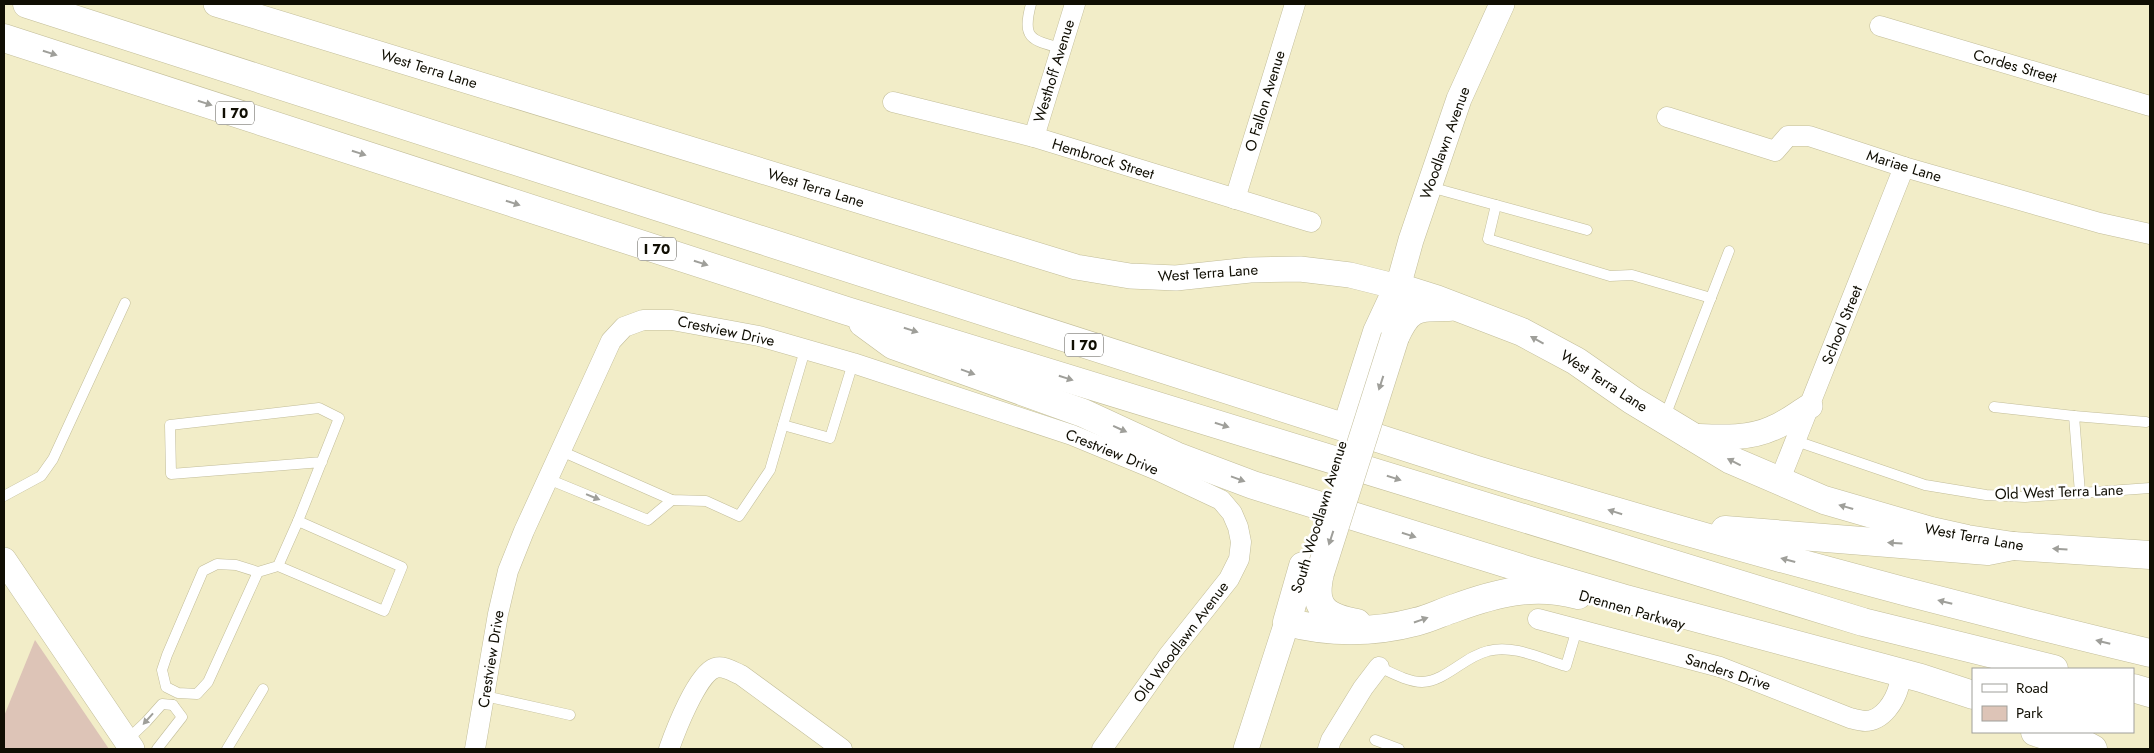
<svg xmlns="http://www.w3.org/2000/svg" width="2154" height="753" viewBox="0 0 2154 753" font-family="Jost,sans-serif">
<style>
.green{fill:#ddc4b7}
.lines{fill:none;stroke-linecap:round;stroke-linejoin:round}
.service-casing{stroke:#c2bd99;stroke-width:11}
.minor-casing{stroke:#c2bd99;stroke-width:21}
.tertiary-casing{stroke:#c2bd99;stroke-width:26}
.secondary-casing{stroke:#c2bd99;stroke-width:29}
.motorway-casing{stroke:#c2bd99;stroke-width:29}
.service{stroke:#fff;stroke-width:10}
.minor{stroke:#fff;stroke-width:20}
.tertiary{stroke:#fff;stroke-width:25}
.secondary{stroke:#fff;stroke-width:28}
.motorway{stroke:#fff;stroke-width:28}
.secondary-bridge-casing{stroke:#c2bd99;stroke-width:29;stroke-linecap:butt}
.secondary-bridge{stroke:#fff;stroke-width:28}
.oneway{fill:#9f9f9a}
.labels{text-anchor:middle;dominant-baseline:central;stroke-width:5;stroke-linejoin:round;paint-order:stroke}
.shield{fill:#fff;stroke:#58564f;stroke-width:1}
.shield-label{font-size:14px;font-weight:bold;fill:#100e03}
.street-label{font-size:15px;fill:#100e03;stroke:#fff}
</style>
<rect width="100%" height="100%" fill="#f2edc8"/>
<!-- green -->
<path class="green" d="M 35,640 L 109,749 L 4,749 L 4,716 Z"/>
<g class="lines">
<defs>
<g id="service">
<path d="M 1031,4 C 1022,38 1030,40 1061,48"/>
<path d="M 1430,187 L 1587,230"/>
<path d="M 1496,205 L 1488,239 L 1610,276 L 1632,275 L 1711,298"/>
<path d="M 805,350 L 783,425 L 830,438 L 853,363"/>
<path d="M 1994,407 L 2074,416"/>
<path d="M 1664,419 L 1729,251"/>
<path d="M 1796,441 L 1925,485 L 1986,495 L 2025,497 L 2150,488"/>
<path d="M 561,451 L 672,500 L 706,501 L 739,516 L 770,470 L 783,425"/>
<path d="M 548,479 L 648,520 L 672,500"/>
<path d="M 2080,493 L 2074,416 L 2146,422"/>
<path d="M 4,496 L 41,476 L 53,459 L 125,303"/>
<path d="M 298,521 L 339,418 L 319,408 L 170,425 L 171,474 L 322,462"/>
<path d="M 217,564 L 236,565 L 258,572 L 208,682 L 197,694 L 178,693 L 166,687 L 162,670 L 167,655 L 203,571 Z"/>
<path d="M 258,572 L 278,566 L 384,611 L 402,567 L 298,521 L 278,566"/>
<path d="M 1379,667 C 1392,673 1408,682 1422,682 C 1446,681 1465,656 1488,651 C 1513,644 1542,659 1566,666 L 1577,629"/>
<path d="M 485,696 L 570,715"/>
<path d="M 127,740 L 146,722 L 162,704 L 173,705"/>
<path d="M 1375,740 L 1399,749"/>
<path d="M 157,749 L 182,717 L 173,705"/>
<path d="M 227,749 L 263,689"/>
</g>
<g id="minor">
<path d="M 1880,26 L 2150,106"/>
<path d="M 893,102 L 1034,137 L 1311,222"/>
<path d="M 1667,117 L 1775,151 L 1788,136 L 1809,136 L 1904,167 L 2100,223 L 2150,234"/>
<path d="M 1034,137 L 1075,4"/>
<path d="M 1235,199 L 1295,4"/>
<path d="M 1779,482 L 1904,167"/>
<path d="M 1538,619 L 1720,667 L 1850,718 C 1854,719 1861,721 1865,721 C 1883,721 1895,701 1899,686"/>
<path d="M 475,749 L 498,614 L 508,571 L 524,531 L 611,341 L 624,327 L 643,320 L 672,320 L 759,336 L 853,363 L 1072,435 L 1157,470 L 1221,500 L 1232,513 L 1238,527 L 1241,542 L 1239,559 L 1229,579 L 1168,656 L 1102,749"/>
<path d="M 669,749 C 675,732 697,674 715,668 C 724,665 733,672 741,675 L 842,749"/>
<path d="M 1328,749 L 1331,740 L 1363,688 L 1379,667"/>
</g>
<g id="tertiary">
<path d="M 216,4 L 1076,267 L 1130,276 L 1176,278 L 1250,270 L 1300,269 L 1350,275 L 1398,287 L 1411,240 L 1459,99 L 1502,4"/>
<path d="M 1689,436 C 1717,437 1747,440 1773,428 C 1786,423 1798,413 1810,406"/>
<path d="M 4,560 L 132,749"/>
<path d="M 1246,749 L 1287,622"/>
</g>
<g id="secondary">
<path d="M 1395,337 C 1409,306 1417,307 1449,307"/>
<path d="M 1348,423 L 1377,332 L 1398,287 L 1436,299 L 1522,332 L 1576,361 L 1632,400 L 1731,460 L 1824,500 L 1931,531 L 1967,539 L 2013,546 L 2150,555"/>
<path d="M 1303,566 L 1287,622 C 1328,633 1374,633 1415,622 C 1429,619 1442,612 1455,608 C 1496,593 1534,583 1578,595"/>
<path d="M 1320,573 C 1312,607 1324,617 1357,623"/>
<path d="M 2035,732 L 2086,748"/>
</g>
<g id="motorway">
<path d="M 27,4 L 1477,470 C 1700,538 1924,599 2150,653"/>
<path d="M 4,38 L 847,311 L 1863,622 L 2054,669"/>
<path d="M 863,323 L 893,345 L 1083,413 L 1176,456 L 1253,485 L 1527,570 L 1622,598 L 1921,678 L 1973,695"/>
<path d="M 1725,530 L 1988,551 L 2013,546"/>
<path d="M 2133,688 L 2150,693"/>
<path d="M 2062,732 L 2093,749"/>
</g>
</defs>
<!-- service casing -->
<use href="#service" class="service-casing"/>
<!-- minor casing -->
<use href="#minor" class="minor-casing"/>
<!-- tertiary casing -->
<use href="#tertiary" class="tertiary-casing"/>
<!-- secondary casing -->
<use href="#secondary" class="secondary-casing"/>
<!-- motorway casing -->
<use href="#motorway" class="motorway-casing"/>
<!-- service -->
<use href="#service" class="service"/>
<!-- minor -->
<use href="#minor" class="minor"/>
<!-- tertiary -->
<use href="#tertiary" class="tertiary"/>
<!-- secondary -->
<use href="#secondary" class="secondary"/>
<!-- motorway -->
<use href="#motorway" class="motorway"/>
<defs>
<path id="secondary-bridge" d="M 1320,573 L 1395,337"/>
</defs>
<!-- secondary-bridge casing -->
<use href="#secondary-bridge" class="secondary-bridge-casing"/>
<!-- secondary-bridge -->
<use href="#secondary-bridge" class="secondary-bridge"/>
</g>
<!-- one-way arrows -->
<defs><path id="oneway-solid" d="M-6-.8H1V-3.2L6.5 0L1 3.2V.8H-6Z" transform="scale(1.25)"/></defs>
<g class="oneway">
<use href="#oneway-solid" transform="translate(50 53) rotate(18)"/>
<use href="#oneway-solid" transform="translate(205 103) rotate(18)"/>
<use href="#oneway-solid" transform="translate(359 153) rotate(18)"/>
<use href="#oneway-solid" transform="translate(513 203) rotate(18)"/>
<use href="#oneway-solid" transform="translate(701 263) rotate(18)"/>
<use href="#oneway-solid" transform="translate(911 330) rotate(17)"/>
<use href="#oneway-solid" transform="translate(1537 340) rotate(-151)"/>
<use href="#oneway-solid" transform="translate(968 372) rotate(20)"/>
<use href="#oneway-solid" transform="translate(1066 378) rotate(17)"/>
<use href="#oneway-solid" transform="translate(1381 383) rotate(108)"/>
<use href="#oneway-solid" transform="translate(1222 425) rotate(17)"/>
<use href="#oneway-solid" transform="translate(1120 429) rotate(24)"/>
<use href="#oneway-solid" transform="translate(1734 462) rotate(-153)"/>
<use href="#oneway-solid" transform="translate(1394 478) rotate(17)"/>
<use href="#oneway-solid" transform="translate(1238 479) rotate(20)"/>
<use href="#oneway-solid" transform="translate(593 497) rotate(22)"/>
<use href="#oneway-solid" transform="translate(1846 507) rotate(-164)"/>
<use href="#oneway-solid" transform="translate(1615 512) rotate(-163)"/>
<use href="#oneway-solid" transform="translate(1409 535) rotate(18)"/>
<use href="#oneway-solid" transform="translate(1331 538) rotate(108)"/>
<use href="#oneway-solid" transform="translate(1895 543) rotate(-176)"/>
<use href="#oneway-solid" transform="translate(2060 549) rotate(-176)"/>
<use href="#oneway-solid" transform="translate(1788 560) rotate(-165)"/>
<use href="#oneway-solid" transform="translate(1945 602) rotate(-166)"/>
<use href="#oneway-solid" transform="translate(1421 620) rotate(-19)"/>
<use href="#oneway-solid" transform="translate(2103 642) rotate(-166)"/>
<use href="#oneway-solid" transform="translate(148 719) rotate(132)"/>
</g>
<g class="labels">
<!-- shield labels -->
<g class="shield">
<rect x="216" y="101.5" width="38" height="23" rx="4"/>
<rect x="638" y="237.5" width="38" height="23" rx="4"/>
<rect x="1065" y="333.5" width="38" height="23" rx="4"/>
</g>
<g class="shield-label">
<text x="235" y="113">I 70</text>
<text x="657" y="249">I 70</text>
<text x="1084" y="345">I 70</text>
</g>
<!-- street labels -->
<g class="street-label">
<text transform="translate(2015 66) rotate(16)">Cordes Street</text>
<text transform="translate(429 69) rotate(17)">West Terra Lane</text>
<text transform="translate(1054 71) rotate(-73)">Westhoff Avenue</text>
<text transform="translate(1265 101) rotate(-73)">O Fallon Avenue</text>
<text transform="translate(1445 143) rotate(-70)">Woodlawn Avenue</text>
<text transform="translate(1103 159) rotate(17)">Hembrock Street</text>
<text transform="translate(1904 166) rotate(17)">Mariae Lane</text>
<text transform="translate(816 188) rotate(17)">West Terra Lane</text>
<text transform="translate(1208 273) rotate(-4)">West Terra Lane</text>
<text transform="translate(1842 325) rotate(-68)">School Street</text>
<text transform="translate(726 331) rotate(12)">Crestview Drive</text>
<text transform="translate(1604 381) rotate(33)">West Terra Lane</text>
<text transform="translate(1112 452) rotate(22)">Crestview Drive</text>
<text transform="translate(2059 492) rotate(-2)">Old West Terra Lane</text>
<text transform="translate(1319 517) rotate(-73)">South Woodlawn Avenue</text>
<text transform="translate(1974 537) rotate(10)">West Terra Lane</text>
<text transform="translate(1632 610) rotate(16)">Drennen Parkway</text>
<text transform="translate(1181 642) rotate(-53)">Old Woodlawn Avenue</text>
<text transform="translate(491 659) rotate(-81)">Crestview Drive</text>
<text transform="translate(1728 672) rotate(18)">Sanders Drive</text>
</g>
</g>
<!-- border -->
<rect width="2154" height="753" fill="none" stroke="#100e03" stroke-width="10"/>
<!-- legend -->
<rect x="1972" y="668" width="162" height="65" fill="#ffffff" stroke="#9f9f9a"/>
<rect x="1982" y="684" width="25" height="8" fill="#ffffff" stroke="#9f9f9a"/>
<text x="2016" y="693" font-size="15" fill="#100e03">Road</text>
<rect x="1982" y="706" width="25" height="15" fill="#ddc4b7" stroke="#9f9f9a"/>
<text x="2016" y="718" font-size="15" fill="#100e03">Park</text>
</svg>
